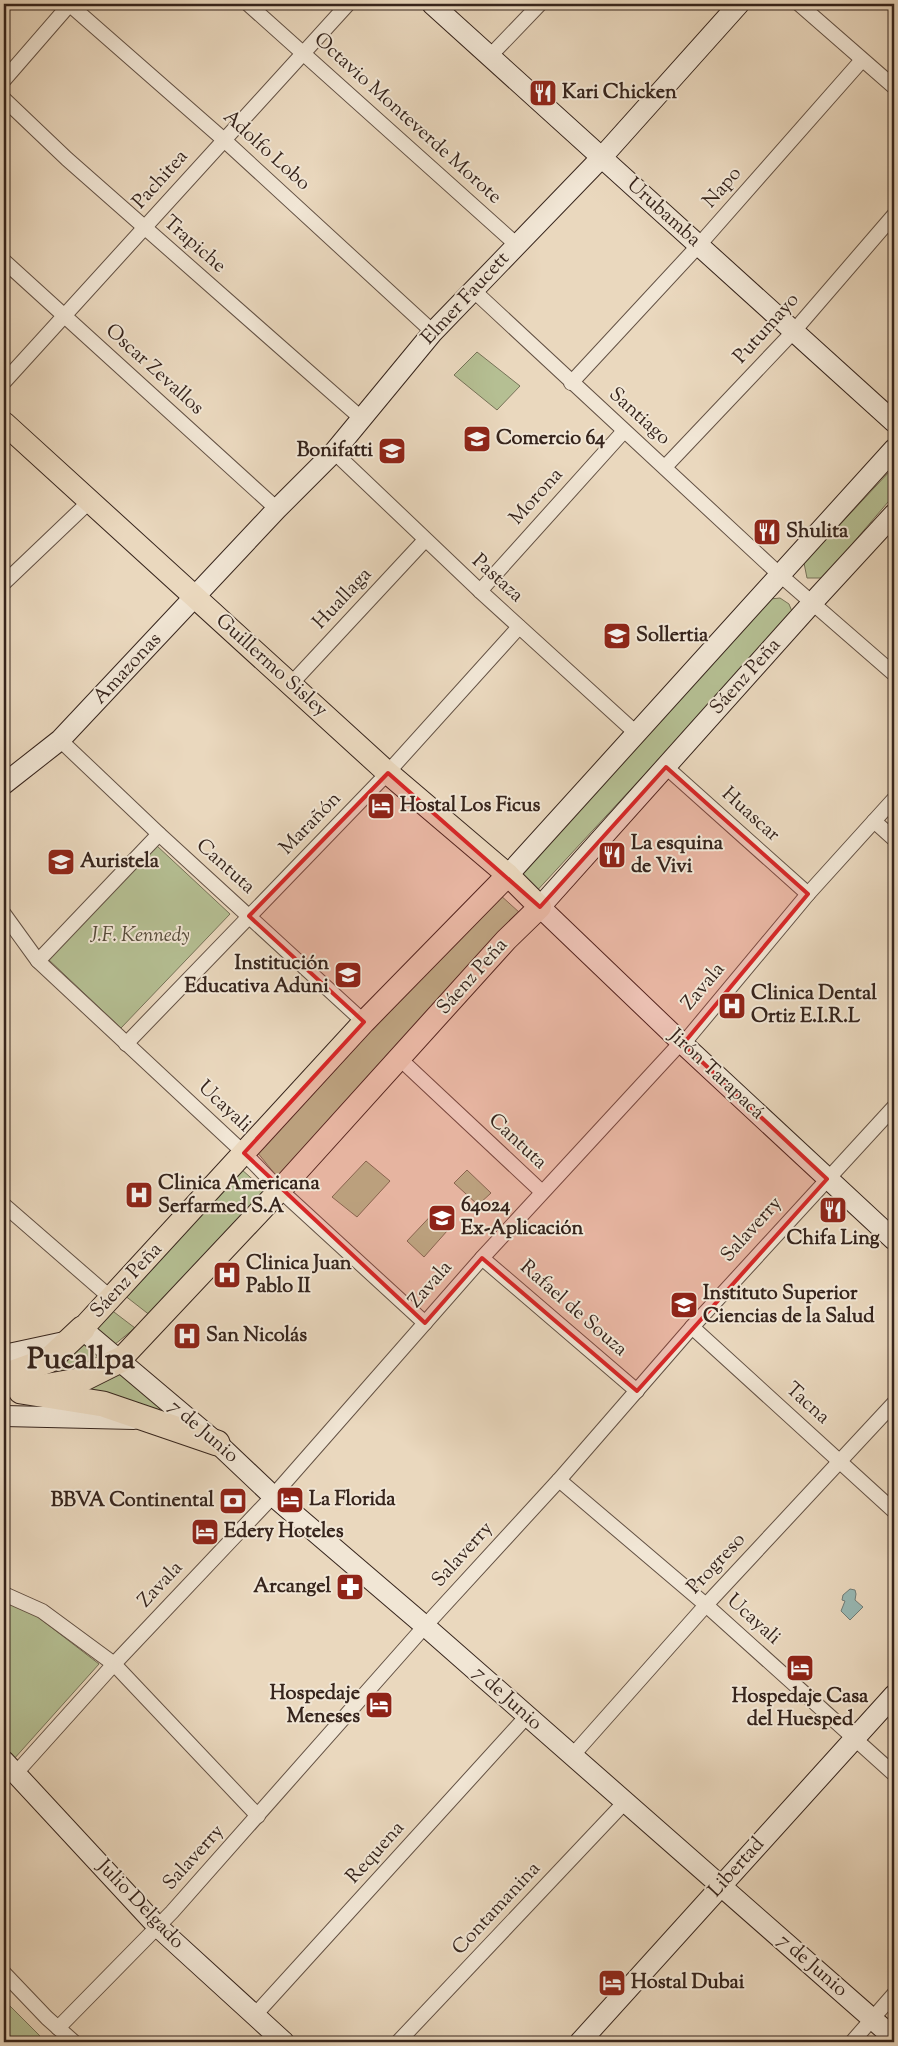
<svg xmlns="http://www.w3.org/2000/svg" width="898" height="2046" viewBox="0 0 898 2046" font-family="'Sorts Mill Goudy',serif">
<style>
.green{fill:#b5bf93;stroke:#767258}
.water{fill:#98b9b5;stroke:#717d78}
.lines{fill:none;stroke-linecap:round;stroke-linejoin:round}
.street-casing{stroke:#635144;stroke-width:16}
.secondary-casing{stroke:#36241c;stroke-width:22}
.primary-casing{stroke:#36241c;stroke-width:24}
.highway-casing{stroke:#36241c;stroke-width:27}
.street{stroke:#f1e6d5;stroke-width:14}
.secondary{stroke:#f1e6d5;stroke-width:20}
.primary{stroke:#ead8be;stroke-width:22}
.highway{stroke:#ead8be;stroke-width:25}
.marked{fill:#d62828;fill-opacity:0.2;stroke:#d62828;stroke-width:4;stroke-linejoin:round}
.labels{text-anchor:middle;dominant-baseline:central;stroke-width:4;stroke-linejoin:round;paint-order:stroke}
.poi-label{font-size:20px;font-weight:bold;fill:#36241c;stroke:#f1e6d5;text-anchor:start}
.street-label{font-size:20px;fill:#36241c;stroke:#f1e6d5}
.park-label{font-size:20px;font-style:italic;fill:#564b3a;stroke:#f1e6d5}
.town-label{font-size:30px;font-weight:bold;fill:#36241c;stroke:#f1e6d5}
</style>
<rect width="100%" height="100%" fill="#ead8be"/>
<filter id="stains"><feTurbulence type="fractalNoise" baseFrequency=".004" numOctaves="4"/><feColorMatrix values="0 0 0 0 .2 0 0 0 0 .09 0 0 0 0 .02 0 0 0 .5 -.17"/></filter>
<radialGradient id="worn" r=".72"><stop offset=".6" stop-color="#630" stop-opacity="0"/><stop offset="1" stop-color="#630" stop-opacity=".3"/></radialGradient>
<!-- green -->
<g class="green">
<path d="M 477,352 L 520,386 L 497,410 L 454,375 Z"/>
<path d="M 890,471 L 894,471 L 894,495 L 823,578 L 807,578 L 804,563 Z"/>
<path d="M 780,598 L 789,604 L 793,614 L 532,896 L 514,881 L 770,599 Z"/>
<path d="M 156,845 L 230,914 L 121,1028 L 48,959 Z"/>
<path d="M 499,894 L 520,913 L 279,1179 L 257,1152 Z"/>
<path d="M 366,1161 L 390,1181 L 357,1217 L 332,1197 Z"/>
<path d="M 241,1169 L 267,1192 L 151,1316 L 124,1295 Z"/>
<path d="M 467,1170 L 491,1193 L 478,1205 L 454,1183 Z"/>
<path d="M 440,1206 L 455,1222 L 424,1257 L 407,1241 Z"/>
<path d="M 110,1309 L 135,1328 L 114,1345 L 93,1328 Z"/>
<path d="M 83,1338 L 110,1359 L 55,1379 Z"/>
<path d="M 117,1368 L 167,1413 L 73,1392 Z"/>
<path d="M 4,1602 L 34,1614 L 99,1664 L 13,1760 L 4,1749 Z"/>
<path d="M 4,2000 L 46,2042 L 4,2042 Z"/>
</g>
<!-- water -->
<path class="water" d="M 850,1589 L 855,1590 L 856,1594 L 855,1600 L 863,1607 L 850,1620 L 841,1611 L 845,1601 L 842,1600 L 843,1595 Z"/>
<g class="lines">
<defs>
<g id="street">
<path d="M 69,4 L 223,139 L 433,332"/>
<path d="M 248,4 L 517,245"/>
<path d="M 799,4 L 894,87"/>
<path d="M 490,56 L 540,4"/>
<path d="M 4,80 L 70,4"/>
<path d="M 4,99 L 67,159 L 361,418"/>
<path d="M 4,261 L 277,509"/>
<path d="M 473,290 L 779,574 L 894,674"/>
<path d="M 4,382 L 348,4"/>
<path d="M 571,383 L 699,245 L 862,60"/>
<path d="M 334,452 L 480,591 L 636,733"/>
<path d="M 665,467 L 794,331 L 894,215"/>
<path d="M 4,583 L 90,501"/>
<path d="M 480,591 L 624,431"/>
<path d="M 291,684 L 425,540"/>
<path d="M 60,740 L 159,834 L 364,1022"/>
<path d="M 666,767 L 808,894"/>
<path d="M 874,821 L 894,839"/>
<path d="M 4,914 L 38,961 L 244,1153 L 280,1190 L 425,1323"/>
<path d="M 38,961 L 159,834"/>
<path d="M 126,1044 L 380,781 L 519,627"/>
<path d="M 400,1059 L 542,1192"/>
<path d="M 4,1205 L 111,1298"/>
<path d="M 482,1258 L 637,1391"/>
<path d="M 692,1327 L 894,1511"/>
<path d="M 559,1480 L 706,1605 L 894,1774"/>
<path d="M 4,1594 L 42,1611 L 114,1664 L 258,1816"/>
<path d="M 572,1756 L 706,1605 L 894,1403"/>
<path d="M 16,1773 L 114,1664 L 273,1496 L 482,1258 L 675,1049 L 683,1044 L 808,894 L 894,799"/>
<path d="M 4,1973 L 47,2018 L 74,2042"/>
<path d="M 254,2016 L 527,1716"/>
<path d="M 58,2028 L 172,1912 L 425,1626 L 559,1480 L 692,1327 L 894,1107"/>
<path d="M 398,2042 L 624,1803"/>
<path d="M 852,2042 L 894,1994"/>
</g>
<g id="secondary">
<path d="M 432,4 L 894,422"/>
<path d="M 894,514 L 813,602 L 540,907 L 683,1044 L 894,1240"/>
<path d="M 4,784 L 60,740 L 277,509 L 334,452 L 433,332 L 602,157 L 739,4"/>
<path d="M 508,875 L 894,449"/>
<path d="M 82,1329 L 217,1443 L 273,1496 L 425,1626 L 894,2038"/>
<path d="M 4,1355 L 69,1341"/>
<path d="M 4,1416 L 134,1419"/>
<path d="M 4,1761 L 158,1927 L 284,2042"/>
<path d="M 580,2042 L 894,1695"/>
</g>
<g id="primary">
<path d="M 4,423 L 388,773 L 508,875 L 540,907 L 506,940 L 280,1190 L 120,1360"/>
<path d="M 82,1329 L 364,1022 L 508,875"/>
</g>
<g id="highway">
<path d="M 4,1374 L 13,1373 L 49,1360 L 82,1329"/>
<path d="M 38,1388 L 78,1381 L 120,1360"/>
<path d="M 21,1391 L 103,1404 L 217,1443"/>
</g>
</defs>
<!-- street casing -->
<use href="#street" class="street-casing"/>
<!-- secondary casing -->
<use href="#secondary" class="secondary-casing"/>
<!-- primary casing -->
<use href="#primary" class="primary-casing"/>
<!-- highway casing -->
<use href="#highway" class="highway-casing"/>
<!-- street -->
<use href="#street" class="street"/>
<!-- secondary -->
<use href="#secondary" class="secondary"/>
<!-- primary -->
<use href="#primary" class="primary"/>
<!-- highway -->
<use href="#highway" class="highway"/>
</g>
<!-- marked area -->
<path class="marked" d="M 666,767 L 808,894 L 683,1044 L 827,1179 L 637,1391 L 482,1258 L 425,1323 L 244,1153 L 364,1022 L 249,916 L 388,773 L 540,907 Z"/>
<!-- icons -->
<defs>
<symbol id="restaurant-square" viewBox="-11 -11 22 22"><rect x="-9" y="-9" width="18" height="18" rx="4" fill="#8f2418" stroke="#f1e6d5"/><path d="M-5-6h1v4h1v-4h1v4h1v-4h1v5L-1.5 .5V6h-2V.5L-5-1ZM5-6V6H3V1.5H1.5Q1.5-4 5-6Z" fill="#fff"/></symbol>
<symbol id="school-square" viewBox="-11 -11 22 22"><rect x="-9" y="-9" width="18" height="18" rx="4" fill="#8f2418" stroke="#f1e6d5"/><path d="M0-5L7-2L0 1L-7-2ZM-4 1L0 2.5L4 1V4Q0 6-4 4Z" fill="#fff"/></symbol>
<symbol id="hotel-square" viewBox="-11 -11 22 22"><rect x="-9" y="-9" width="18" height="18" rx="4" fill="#8f2418" stroke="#f1e6d5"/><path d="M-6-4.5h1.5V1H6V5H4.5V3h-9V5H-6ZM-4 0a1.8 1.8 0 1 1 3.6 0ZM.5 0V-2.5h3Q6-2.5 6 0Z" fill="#fff"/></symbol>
<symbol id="university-square" viewBox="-11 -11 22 22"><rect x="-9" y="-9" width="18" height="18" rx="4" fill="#8f2418" stroke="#f1e6d5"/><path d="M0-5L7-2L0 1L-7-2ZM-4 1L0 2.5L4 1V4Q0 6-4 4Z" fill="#fff"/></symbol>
<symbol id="hospital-square" viewBox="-11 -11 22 22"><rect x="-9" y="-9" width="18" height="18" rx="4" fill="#8f2418" stroke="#f1e6d5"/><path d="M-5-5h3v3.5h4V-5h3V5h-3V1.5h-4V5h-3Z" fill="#fff"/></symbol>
<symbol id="bank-square" viewBox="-11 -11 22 22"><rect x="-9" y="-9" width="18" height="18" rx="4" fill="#8f2418" stroke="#f1e6d5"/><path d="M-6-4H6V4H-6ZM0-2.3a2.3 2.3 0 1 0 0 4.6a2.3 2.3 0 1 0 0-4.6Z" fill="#fff"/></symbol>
<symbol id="pharmacy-square" viewBox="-11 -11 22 22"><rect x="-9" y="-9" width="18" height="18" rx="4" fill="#8f2418" stroke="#f1e6d5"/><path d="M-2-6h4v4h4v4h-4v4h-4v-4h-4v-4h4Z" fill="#fff"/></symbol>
</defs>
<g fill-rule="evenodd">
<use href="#restaurant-square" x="527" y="77" width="32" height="32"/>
<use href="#school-square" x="461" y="423" width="32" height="32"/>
<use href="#school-square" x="376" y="435" width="32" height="32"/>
<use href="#restaurant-square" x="751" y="516" width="32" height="32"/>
<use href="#school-square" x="601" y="620" width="32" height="32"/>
<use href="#hotel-square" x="365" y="790" width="32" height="32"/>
<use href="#restaurant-square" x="596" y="839" width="32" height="32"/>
<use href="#university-square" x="45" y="846" width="32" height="32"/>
<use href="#school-square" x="332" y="959" width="32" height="32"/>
<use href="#hospital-square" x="716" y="990" width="32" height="32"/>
<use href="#hospital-square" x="123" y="1179" width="32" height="32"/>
<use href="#restaurant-square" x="817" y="1194" width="32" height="32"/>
<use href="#university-square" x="426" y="1202" width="32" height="32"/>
<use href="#hospital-square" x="211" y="1259" width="32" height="32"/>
<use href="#university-square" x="668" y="1289" width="32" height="32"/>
<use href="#hospital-square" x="171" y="1320" width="32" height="32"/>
<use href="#hotel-square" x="274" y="1484" width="32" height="32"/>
<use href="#bank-square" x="217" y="1485" width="32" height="32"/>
<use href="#hotel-square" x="189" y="1516" width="32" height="32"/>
<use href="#pharmacy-square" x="334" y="1571" width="32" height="32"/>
<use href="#hotel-square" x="784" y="1652" width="32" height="32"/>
<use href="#hotel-square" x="363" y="1689" width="32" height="32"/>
<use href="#hotel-square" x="596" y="1967" width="32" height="32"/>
</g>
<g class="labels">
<!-- poi labels -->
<g class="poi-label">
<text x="562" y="93">Kari Chicken</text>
<text x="496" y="439">Comercio 64</text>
<text x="373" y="451" text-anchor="end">Bonifatti</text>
<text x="786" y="532">Shulita</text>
<text x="636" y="636">Sollertia</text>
<text x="400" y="806">Hostal Los Ficus</text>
<text x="631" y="844">La esquina<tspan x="631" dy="23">de Vivi</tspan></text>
<text x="80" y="862">Auristela</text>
<text x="329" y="964" text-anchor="end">Institución<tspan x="329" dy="23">Educativa Aduni</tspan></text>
<text x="751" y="994">Clinica Dental<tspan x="751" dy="23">Ortiz E.I.R.L</tspan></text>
<text x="158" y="1184">Clinica Americana<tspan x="158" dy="23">Serfarmed S.A</tspan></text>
<text x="461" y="1206">64024<tspan x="461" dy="23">Ex-Aplicación</tspan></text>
<text x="833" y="1239" text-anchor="middle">Chifa Ling</text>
<text x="246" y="1264">Clinica Juan<tspan x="246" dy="23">Pablo II</tspan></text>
<text x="703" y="1294">Instituto Superior<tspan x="703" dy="23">Ciencias de la Salud</tspan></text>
<text x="206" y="1336">San Nicolás</text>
<text x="309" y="1500">La Florida</text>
<text x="214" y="1501" text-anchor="end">BBVA Continental</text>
<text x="224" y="1532">Edery Hoteles</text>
<text x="331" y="1587" text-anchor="end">Arcangel</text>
<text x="360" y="1694" text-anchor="end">Hospedaje<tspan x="360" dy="23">Meneses</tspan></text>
<text x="800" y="1697" text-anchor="middle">Hospedaje Casa<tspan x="800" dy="23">del Huesped</tspan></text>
<text x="631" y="1983">Hostal Dubai</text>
</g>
<!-- street labels -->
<g class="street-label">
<text transform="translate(407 119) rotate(42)">Octavio Monteverde Morote</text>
<text transform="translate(266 151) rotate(42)">Adolfo Lobo</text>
<text transform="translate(161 180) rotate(-48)">Pachitea</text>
<text transform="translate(723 188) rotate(-49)">Napo</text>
<text transform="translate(663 213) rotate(42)">Urubamba</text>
<text transform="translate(194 245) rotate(41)">Trapiche</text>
<text transform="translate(466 299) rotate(-47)">Elmer Faucett</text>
<text transform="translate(767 329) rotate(-48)">Putumayo</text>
<text transform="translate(154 370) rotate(42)">Oscar Zevallos</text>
<text transform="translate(639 417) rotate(42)">Santiago</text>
<text transform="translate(537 497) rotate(-48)">Morona</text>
<text transform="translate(497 579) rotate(42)">Pastaza</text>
<text transform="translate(343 599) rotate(-47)">Huallaga</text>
<text transform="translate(271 666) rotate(42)">Guillermo Sisley</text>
<text transform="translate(128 669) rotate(-47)">Amazonas</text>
<text transform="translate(746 677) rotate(-48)">Sáenz Peña</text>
<text transform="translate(750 815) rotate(42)">Huascar</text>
<text transform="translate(311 824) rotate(-46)">Marañón</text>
<text transform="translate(225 867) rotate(42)">Cantuta</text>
<text transform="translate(473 977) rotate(-48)">Sáenz Peña</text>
<text transform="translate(704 987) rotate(-50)">Zavala</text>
<text transform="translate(716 1075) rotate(43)">Jirón Tarapacá</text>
<text transform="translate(224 1107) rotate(43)">Ucayali</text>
<text transform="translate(517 1142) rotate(43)">Cantuta</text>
<text transform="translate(752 1230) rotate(-48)">Salaverry</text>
<text transform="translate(127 1281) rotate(-47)">Sáenz Peña</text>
<text transform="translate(431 1285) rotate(-49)">Zavala</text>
<text transform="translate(573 1309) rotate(41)">Rafael de Souza</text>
<text transform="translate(807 1404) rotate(42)">Tacna</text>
<text transform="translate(203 1432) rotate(41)">7 de Junio</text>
<text transform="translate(463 1555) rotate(-48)">Salaverry</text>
<text transform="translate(717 1564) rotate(-47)">Progreso</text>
<text transform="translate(161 1585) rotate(-47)">Zavala</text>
<text transform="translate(753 1620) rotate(42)">Ucayali</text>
<text transform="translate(507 1699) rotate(42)">7 de Junio</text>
<text transform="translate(376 1853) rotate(-48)">Requena</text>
<text transform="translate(194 1858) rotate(-48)">Salaverry</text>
<text transform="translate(737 1868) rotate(-48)">Libertad</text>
<text transform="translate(140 1905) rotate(46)">Julio Delgado</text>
<text transform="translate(497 1909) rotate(-47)">Contamanina</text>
<text transform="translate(812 1966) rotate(41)">7 de Junio</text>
</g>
<!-- park labels -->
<g class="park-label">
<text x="140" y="936">J.F. Kennedy</text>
</g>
<!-- town labels -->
<g class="town-label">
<text x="81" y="1360">Pucallpa</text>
</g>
</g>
<!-- margin -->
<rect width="898" height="2046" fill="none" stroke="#ead8be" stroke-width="20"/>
<rect x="5" y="5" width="888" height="2036" fill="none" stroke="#36241c" stroke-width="2.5"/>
<rect x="10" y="10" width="878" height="2026" fill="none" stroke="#36241c"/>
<rect width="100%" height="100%" filter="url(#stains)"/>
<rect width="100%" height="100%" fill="url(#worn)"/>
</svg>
